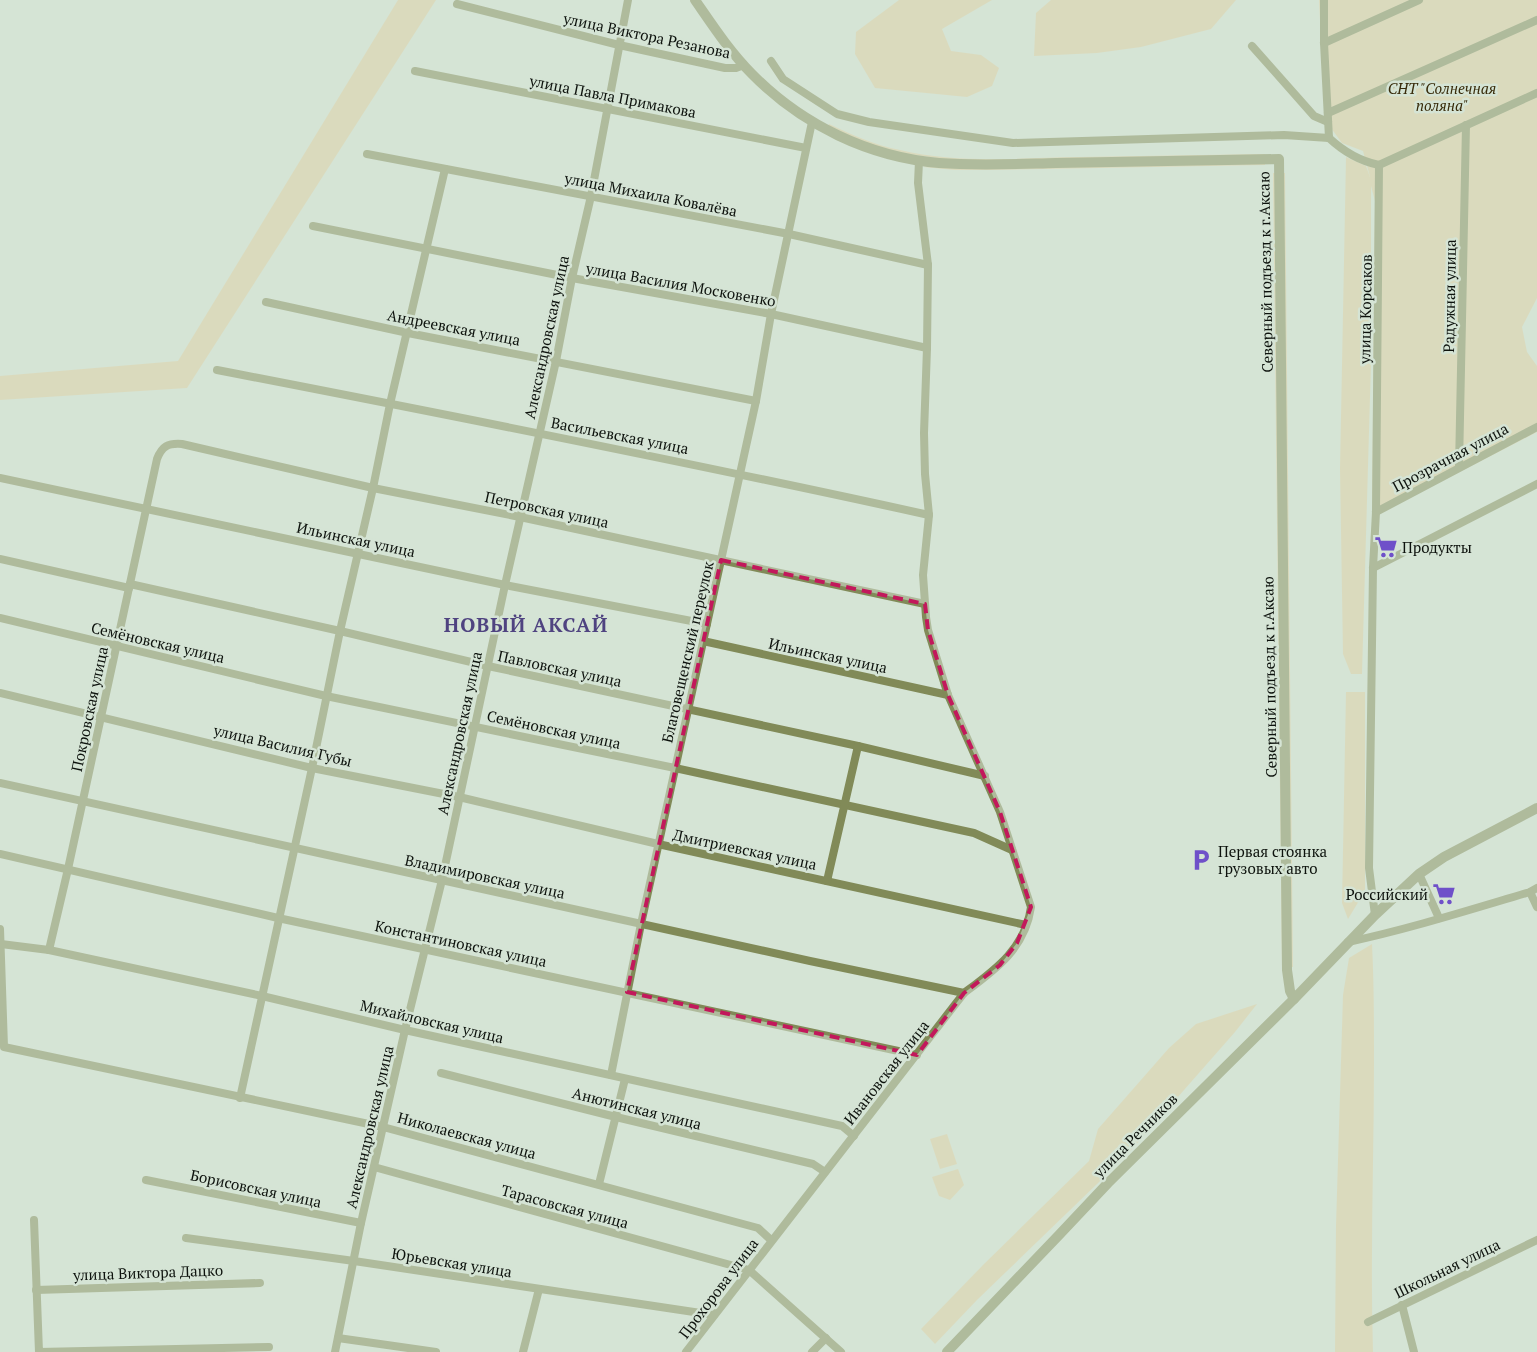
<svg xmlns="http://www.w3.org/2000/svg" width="1537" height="1352" viewBox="0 0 1537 1352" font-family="'PT Serif',serif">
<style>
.green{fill:#e1cfa1}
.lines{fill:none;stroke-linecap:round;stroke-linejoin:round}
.minor{stroke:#818a58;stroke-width:8}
.tertiary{stroke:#818a58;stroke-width:10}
.marked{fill:none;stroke:#c2185b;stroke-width:4;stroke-dasharray:10 6;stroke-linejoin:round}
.labels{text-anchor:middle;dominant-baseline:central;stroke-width:5;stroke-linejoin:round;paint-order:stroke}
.street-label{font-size:15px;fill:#0d120d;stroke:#d5e4d5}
.park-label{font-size:15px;font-style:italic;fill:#382b0a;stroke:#d5e4d5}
.poi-label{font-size:15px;fill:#0d120d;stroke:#d5e4d5;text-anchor:start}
.district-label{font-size:20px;font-weight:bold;letter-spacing:1px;fill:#4f4380;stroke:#d5e4d5}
</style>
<rect width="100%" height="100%" fill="#d5e4d5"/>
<!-- green -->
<g class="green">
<path d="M 398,0 L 436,0 L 187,388 L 0,400 L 0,376 L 178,361 Z"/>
<path d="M 899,0 L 992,0 L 942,29 L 951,51 L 981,55 L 999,68 L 992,86 L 967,97 L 875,88 L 855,54 L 856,32 Z"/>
<path d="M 1051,0 L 1236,0 L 1211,29 L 1141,47 L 1097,53 L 1034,56 L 1036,13 Z"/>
<path d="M 1319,0 L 1537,0 L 1537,298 L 1522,327 L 1527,352 L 1537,366 L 1537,432 L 1372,517 L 1375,201 L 1371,186 L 1371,363 L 1362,674 L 1351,674 L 1343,654 L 1340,469 L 1346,157 L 1366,166 L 1370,177 L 1363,151 L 1342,143 L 1325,120 Z"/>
<path d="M 829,124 C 852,135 875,145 900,150 C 958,164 1019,158 1078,157 C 1140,156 1202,155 1265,154 L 1265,156 L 996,161 L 950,160 L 902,153 L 866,143 L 828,126 Z"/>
<path d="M 1265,163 L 1265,165 L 989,170 L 955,170 L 923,167 L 927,166 Z"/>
<path d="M 1273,173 L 1275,173 L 1284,967 L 1282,967 Z"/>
<path d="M 1282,173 L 1285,173 L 1293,967 L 1291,967 Z"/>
<path d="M 1346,692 L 1365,692 L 1365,891 L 1348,919 L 1342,903 Z"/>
<path d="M 1372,944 C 1374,983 1374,1023 1374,1062 C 1374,1159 1370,1255 1373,1352 L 1335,1352 L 1336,1226 L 1343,995 L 1349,958 Z"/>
<path d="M 1257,1004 L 1235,1032 L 1126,1156 L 977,1300 L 935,1344 L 921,1329 L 983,1265 L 1089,1161 L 1098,1129 L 1169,1048 L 1196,1024 Z"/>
<path d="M 947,1134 L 957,1164 L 940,1169 L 930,1139 Z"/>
<path d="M 958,1169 L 964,1185 L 950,1200 L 939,1196 L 932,1177 Z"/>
</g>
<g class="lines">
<!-- minor -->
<g class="minor">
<path d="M 1324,0 L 1324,43 L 1329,138"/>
<path d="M 457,4 L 619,45 L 725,68 L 736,68 L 744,65"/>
<path d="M 1324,43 L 1419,0"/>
<path d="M 1252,46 L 1314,116 L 1328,122"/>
<path d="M 771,61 L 783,79 L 837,114 L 869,122 L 1013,143 L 1284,135 L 1329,138"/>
<path d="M 415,71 L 806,148"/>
<path d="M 1328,113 L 1537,20"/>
<path d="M 1329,138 C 1344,152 1359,161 1379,165 L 1376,512 L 1373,568 L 1369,868 L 1375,915"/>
<path d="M 367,154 L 789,234 L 928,265"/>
<path d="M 1379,165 L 1537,93"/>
<path d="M 313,226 L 572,278 L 771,314 L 927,348"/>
<path d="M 266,302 L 408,333 L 756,401"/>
<path d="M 217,370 C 455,416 692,463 929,515"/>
<path d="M 1459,467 L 1466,125"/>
<path d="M 0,478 L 505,585 L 707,624"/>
<path d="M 1376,512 L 1537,427"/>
<path d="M 0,559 L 129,588"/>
<path d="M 1373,568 L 1537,484"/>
<path d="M 130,584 L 340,631 L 488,666 L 858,746 L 985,776"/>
<path d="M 0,618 L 326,696 L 675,768 L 974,833 L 1012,850"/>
<path d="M 703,641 L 948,695"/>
<path d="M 0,693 L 312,768 L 459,797 L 658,844 L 1026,925"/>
<path d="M 0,783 L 810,961 L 964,993"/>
<path d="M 0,854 L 278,918 L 917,1055"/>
<path d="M 1419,874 L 1439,918"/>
<path d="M 827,881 L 858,746"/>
<path d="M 1530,892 L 1537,907"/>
<path d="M 0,929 L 4,1047 L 383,1127 L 758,1228 L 771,1240"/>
<path d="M 1348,942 C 1409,929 1469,910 1530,892 L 1537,888"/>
<path d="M 1,944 L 49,950 L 262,996 L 405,1030 L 842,1126 L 854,1136"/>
<path d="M 49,950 L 68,869 L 157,459 C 162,446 168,443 182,444 L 373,488 L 520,517 L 925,604"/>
<path d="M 441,1073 L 616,1117 L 813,1164 L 825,1172"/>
<path d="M 611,1075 L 641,924 L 756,401 L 771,314 L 812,122"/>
<path d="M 240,1098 L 312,768 L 340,631 L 373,488 L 390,404 L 445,169"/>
<path d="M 374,1167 L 749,1270 L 841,1352"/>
<path d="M 146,1180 L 361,1223"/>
<path d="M 599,1184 L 625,1079"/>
<path d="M 34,1220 L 39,1352 L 269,1347"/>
<path d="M 186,1238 L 354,1261 L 714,1315"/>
<path d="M 36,1290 L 260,1283"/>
<path d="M 1402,1305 L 1414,1352"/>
<path d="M 1368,1322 L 1537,1240"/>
<path d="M 338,1338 L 436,1352"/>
<path d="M 335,1352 L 361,1223 L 405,1030 L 442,880 L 505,585 L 556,361 L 572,278 L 591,196 L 628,0"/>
<path d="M 523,1352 L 539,1289"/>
<path d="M 686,1352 L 964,993 C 995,970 1025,949 1031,907 L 1000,812 L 948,695 L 928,630 L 926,617 L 923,575 L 929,515 L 925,474 L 924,433 L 927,348 L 928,265 L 918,183 L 919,161"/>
<path d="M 812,1352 L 826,1338"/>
</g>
<!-- tertiary -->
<g class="tertiary">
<path d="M 695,0 C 713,26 730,52 752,74 C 802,125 869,157 939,163 C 978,166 1017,164 1056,163 C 1130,162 1205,160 1279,159 L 1287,970 L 1290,991 L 1294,999"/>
<path d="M 947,1352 L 1059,1235 L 1108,1183 L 1294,999 L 1375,915 L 1419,874 L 1444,857 L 1537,808"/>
</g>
</g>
<!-- marked area -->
<path d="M0 0H1537V1352H0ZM 721,560 L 925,604 L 928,630 L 948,695 L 1000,812 L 1031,907 L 1017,943 L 1000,965 L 964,993 L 917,1055 L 627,992 Z" fill="#d5e4d5" fill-opacity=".55" fill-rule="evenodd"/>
<path class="marked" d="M 721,560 L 925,604 L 928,630 L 948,695 L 1000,812 L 1031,907 L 1017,943 L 1000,965 L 964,993 L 917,1055 L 627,992 Z"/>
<!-- icons -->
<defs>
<symbol id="supermarket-bare" viewBox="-9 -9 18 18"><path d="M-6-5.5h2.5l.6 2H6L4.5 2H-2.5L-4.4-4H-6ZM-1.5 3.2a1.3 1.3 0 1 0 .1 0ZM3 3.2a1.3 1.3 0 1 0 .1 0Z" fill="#6f50c9" stroke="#d5e4d5" stroke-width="2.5" paint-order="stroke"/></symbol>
<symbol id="parking-bare" viewBox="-9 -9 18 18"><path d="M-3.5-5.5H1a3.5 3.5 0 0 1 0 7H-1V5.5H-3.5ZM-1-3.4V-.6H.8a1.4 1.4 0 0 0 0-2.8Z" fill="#6f50c9" stroke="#d5e4d5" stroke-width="2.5" paint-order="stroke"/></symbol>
</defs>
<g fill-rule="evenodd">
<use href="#supermarket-bare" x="1370" y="531" width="32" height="32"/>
<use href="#parking-bare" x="1185" y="844" width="32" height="32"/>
<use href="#supermarket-bare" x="1428" y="878" width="32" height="32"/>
</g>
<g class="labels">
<!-- street labels -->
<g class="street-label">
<text transform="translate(647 35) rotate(12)">улица Виктора Резанова</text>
<text transform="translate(613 96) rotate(11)">улица Павла Примакова</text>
<text transform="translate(651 194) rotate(11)">улица Михаила Ковалёва</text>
<text transform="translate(1265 272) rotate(-91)">Северный подъезд к г.Аксаю</text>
<text transform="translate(681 284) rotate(10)">улица Василия Московенко</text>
<text transform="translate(1449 296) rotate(-89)">Радужная улица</text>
<text transform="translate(1365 309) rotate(-89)">улица Корсаков</text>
<text transform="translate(454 327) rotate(11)">Андреевская улица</text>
<text transform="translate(546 337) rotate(-78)">Александровская улица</text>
<text transform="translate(620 435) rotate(11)">Васильевская улица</text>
<text transform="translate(1450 457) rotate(-28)">Прозрачная улица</text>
<text transform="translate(547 509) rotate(12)">Петровская улица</text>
<text transform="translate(356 539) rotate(12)">Ильинская улица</text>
<text transform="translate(158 642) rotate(13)">Семёновская улица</text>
<text transform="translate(687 652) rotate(-77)">Благовещенский переулок</text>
<text transform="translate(828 655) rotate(12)">Ильинская улица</text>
<text transform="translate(560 668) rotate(12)">Павловская улица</text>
<text transform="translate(1269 677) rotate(-91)">Северный подъезд к г.Аксаю</text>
<text transform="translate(89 709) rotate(-78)">Покровская улица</text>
<text transform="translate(554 729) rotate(12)">Семёновская улица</text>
<text transform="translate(459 733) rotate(-78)">Александровская улица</text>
<text transform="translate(283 745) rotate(13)">улица Василия Губы</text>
<text transform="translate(745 849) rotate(12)">Дмитриевская улица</text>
<text transform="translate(485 876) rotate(12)">Владимировская улица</text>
<text transform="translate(461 943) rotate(12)">Константиновская улица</text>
<text transform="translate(432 1021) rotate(13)">Михайловская улица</text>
<text transform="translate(886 1072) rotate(-52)">Ивановская улица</text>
<text transform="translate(637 1108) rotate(14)">Анютинская улица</text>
<text transform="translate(369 1127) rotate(-77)">Александровская улица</text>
<text transform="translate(467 1135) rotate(15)">Николаевская улица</text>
<text transform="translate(1135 1135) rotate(-45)">улица Речников</text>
<text transform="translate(256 1188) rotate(12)">Борисовская улица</text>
<text transform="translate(565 1206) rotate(15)">Тарасовская улица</text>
<text transform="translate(452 1262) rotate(9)">Юрьевская улица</text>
<text transform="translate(1447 1268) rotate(-26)">Школьная улица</text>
<text transform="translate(148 1272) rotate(-2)">улица Виктора Дацко</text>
<text transform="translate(718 1288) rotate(-53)">Прохорова улица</text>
</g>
<!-- park labels -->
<g class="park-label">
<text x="1442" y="88">СНТ "Солнечная<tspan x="1442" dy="17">поляна"</tspan></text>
</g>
<!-- poi labels -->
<g class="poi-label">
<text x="1402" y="547">Продукты</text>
<text x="1218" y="851">Первая стоянка<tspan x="1218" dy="17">грузовых авто</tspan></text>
<text x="1428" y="894" text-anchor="end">Российский</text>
</g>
<!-- district labels -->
<g class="district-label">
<text x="526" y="624">НОВЫЙ АКСАЙ</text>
</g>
</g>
</svg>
